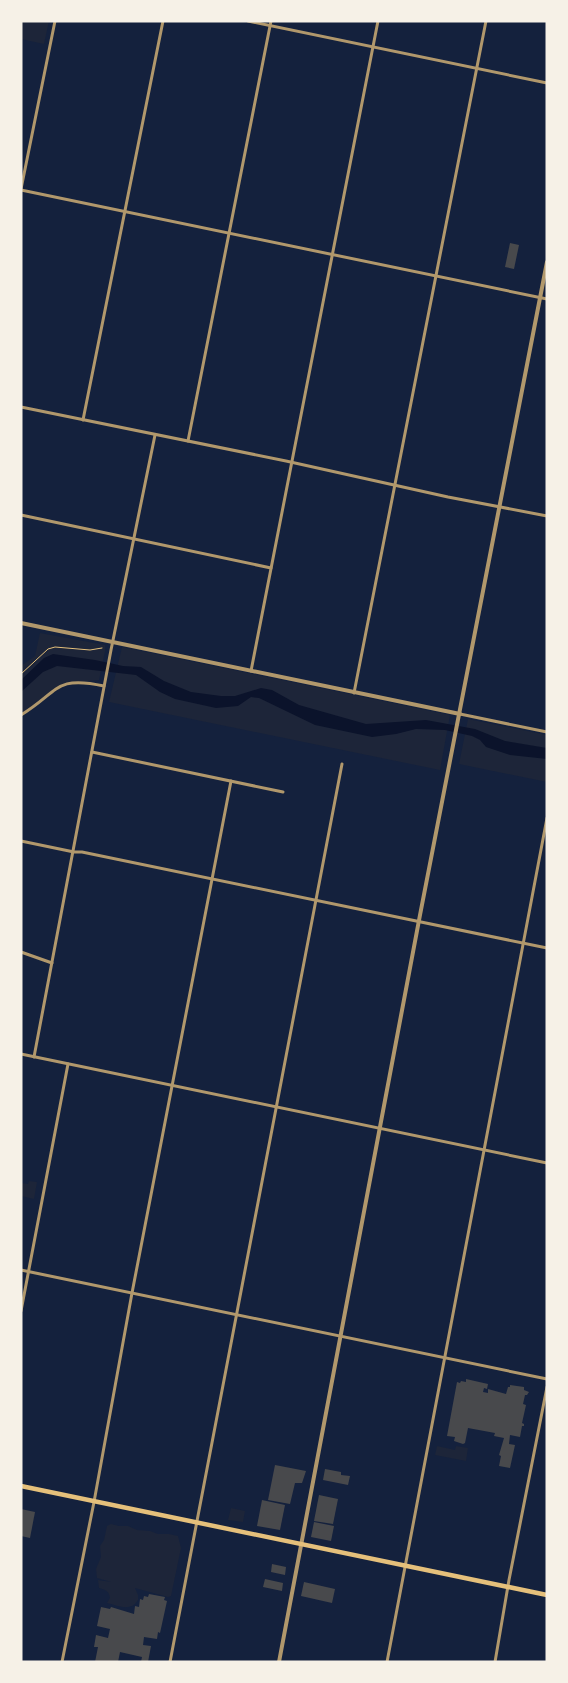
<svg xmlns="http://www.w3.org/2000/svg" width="568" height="1683" viewBox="0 0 568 1683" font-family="'DM Sans',sans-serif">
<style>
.green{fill:#1d2539}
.water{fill:#0b132b}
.building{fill:#48494c}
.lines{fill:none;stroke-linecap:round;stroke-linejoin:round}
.path{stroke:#e5c07b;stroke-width:1}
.minor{stroke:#b1986c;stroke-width:3}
.tertiary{stroke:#b1986c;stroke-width:4}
.secondary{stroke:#e5c07b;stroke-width:4.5}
</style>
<rect width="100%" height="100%" fill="#14213d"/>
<!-- green -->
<g class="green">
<path d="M 21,21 L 49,21 L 44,44 L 21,39 Z"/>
<path d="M 40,633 L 105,645 L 105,651 L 99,680 L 68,683 L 21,715 L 21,666 L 35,656 Z"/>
<path d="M 122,647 L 450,715 L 440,770 L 109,702 Z"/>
<path d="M 468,719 L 547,735 L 547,782 L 459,764 Z"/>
<path d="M 29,1181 L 37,1182 L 34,1199 L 21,1196 L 21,1183 L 28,1184 Z"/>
<path d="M 437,1446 L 455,1450 L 456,1446 L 468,1448 L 466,1461 L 435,1455 Z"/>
<path d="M 231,1508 L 245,1511 L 243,1522 L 228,1520 Z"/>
<path d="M 111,1524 L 119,1526 L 128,1526 L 137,1530 L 150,1531 L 158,1534 L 169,1534 L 178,1536 L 181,1548 L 171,1596 L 168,1597 L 135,1588 L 138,1595 L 138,1600 C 131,1612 119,1606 107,1603 L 110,1598 C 109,1591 106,1590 99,1588 L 98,1580 L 111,1582 L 97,1578 L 96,1569 L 101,1557 L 100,1546 L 104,1540 L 107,1526 Z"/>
</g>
<!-- water -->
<path class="water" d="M 53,654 L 95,660 L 123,666 L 141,667 L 164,681 L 191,692 L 221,696 L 235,696 L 261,688 L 272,690 L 299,705 L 366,724 L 426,720 L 475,729 L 505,741 L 547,748 L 547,759 L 510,755 L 486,747 L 480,740 L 472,736 L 445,730 L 416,729 L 396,734 L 372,737 L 315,725 L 259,698 L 251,697 L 238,706 L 216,708 L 175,699 L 160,692 L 136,675 L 57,666 L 43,672 L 21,692 L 21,680 L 44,658 Z"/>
<!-- building -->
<g class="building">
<path d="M 510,243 L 519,245 L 514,269 L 505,267 Z"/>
<path d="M 466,1379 L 488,1384 L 487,1389 L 484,1388 L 483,1392 L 488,1393 L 488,1389 L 506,1394 L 508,1387 L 510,1387 L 510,1385 L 524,1387 L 524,1390 L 529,1392 L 527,1395 L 525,1395 L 523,1404 L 526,1405 L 522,1423 L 524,1424 L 524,1426 L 522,1426 L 520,1437 L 510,1435 L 509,1444 L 515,1445 L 510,1468 L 499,1466 L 501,1456 L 499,1455 L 504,1438 L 494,1436 L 495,1433 L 468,1428 L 465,1443 L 463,1444 L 454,1441 L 455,1437 L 447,1436 L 457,1382 L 460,1383 L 461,1381 L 466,1382 Z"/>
<path d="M 275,1465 L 306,1471 L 302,1483 L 295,1483 L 290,1504 L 268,1500 Z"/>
<path d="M 325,1469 L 341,1472 L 341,1475 L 350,1476 L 348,1485 L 323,1480 Z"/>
<path d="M 319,1495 L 338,1499 L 333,1524 L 314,1521 Z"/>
<path d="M 262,1500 L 285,1505 L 280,1530 L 257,1526 Z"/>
<path d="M 21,1509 L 35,1512 L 30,1538 L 21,1536 Z"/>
<path d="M 314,1522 L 334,1526 L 331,1541 L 311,1537 Z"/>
<path d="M 272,1564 L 286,1567 L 285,1575 L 271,1572 Z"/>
<path d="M 265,1579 L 283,1583 L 282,1591 L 263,1587 Z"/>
<path d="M 304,1582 L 335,1589 L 332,1603 L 301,1596 Z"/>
<path d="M 149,1594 L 165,1597 L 164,1600 L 167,1601 L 160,1633 L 158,1632 L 157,1639 L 144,1637 L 143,1645 L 151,1646 L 148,1662 L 141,1662 L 142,1657 L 120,1652 L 118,1662 L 95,1662 L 98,1647 L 94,1647 L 96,1635 L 108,1638 L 110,1629 L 97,1626 L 101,1607 L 110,1609 L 111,1607 L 134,1614 L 135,1606 L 139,1607 L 140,1599 L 143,1600 L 144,1596 L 148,1597 Z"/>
</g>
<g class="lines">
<!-- path -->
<path class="path" d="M 21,674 L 48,649 L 55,647 L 90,650 L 102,648"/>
<!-- minor -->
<g class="minor">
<path d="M 248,21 L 547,83"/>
<path d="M 21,189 L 55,21"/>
<path d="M 21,190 L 547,299"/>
<path d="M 21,407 L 286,461 L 448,497 L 547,516"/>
<path d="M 83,420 L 163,21"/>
<path d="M 188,441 L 271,21"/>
<path d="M 21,515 L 271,568"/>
<path d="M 251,671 L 378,21"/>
<path d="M 354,693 L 486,21"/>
<path d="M 460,714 L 547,732"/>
<path d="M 21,715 C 59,692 54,675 104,686"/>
<path d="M 92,752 L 283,792"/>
<path d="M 21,841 L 74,852 L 82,852 L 547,948"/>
<path d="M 21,952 L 52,963"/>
<path d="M 21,1054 L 547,1163"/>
<path d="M 34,1057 L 111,650 L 155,435"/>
<path d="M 21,1270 L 547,1379"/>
<path d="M 21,1311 L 68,1064"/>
<path d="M 62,1662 L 94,1502 L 132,1293 L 231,781"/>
<path d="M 170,1662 L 342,764"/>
<path d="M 387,1662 L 547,818"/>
<path d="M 495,1662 L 509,1580 L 547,1387"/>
</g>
<!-- tertiary -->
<g class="tertiary">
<path d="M 21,623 L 460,714"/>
<path d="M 279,1662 L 420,915 L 547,262"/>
</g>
<!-- secondary -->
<path class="secondary" d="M 21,1486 L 547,1595"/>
</g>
<!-- border -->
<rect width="568" height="1683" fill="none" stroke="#f6f1e7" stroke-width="45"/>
</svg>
